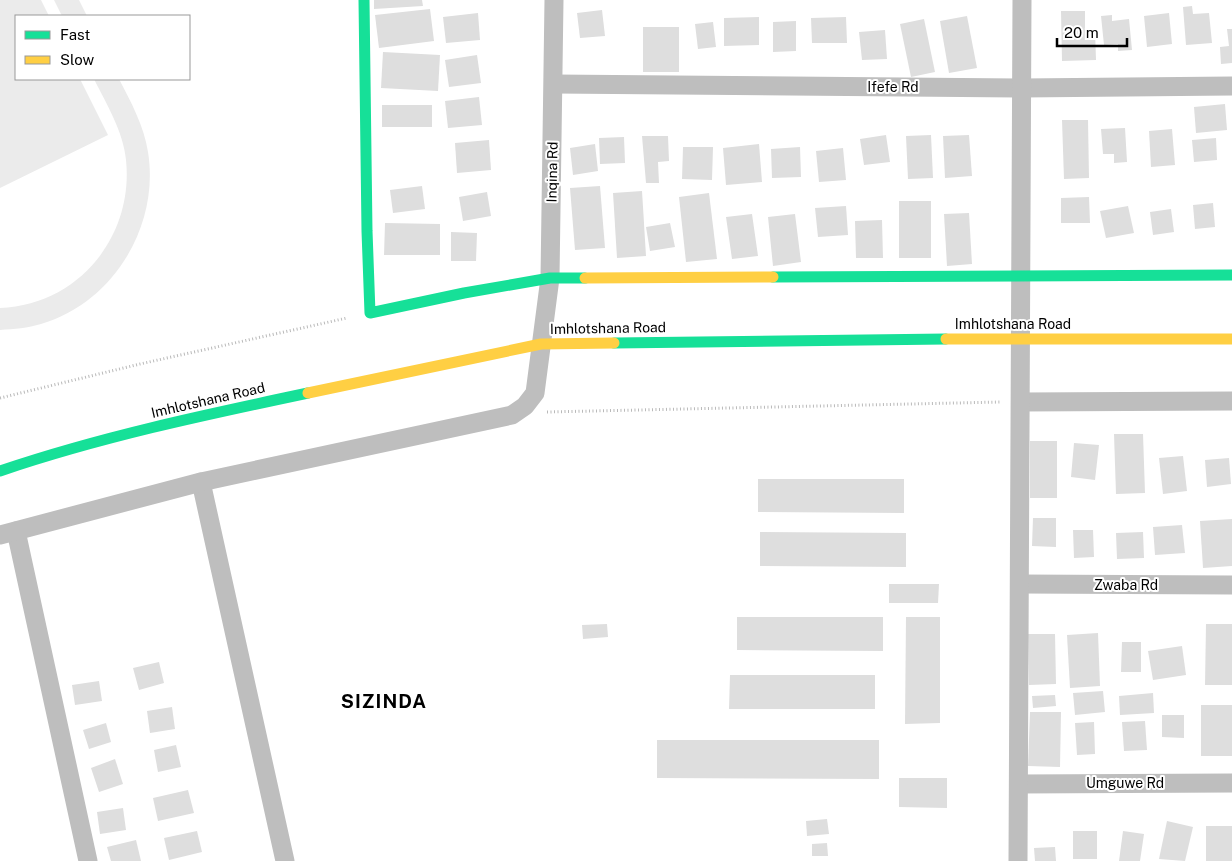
<svg xmlns="http://www.w3.org/2000/svg" width="1232" height="861" viewBox="0 0 1232 861" font-family="'Public Sans',sans-serif">
<style>
.green{fill:#ebebeb}
.building{fill:#dedede}
.lines{fill:none;stroke-linecap:round;stroke-linejoin:round}
.path{stroke:#b9b9b9;stroke-width:3;stroke-dasharray:1 2.5;stroke-linecap:butt}
.street{stroke:#bebebe;stroke-width:19}
.fast{stroke:#16e098;stroke-width:11}
.slow{stroke:#ffcf43;stroke-width:11}
.labels{text-anchor:middle;dominant-baseline:central;stroke-width:4;stroke-linejoin:round;paint-order:stroke}
.street-label{font-size:14px;fill:#000;stroke:#fff}
.district-label{font-size:19px;font-weight:bold;letter-spacing:1px;fill:#000;stroke:#fff}
</style>
<rect width="100%" height="100%" fill="#fff"/>
<!-- green -->
<g class="green">
<path d="M 0,0 L 41,0 L 49,16 L 16,16 L 16,79 L 80,79 L 108,135 L 0,188 Z"/>
<path d="M 54,0 L 79,0 L 87,16 L 62,16 Z"/>
<path d="M 94,79 L 119,79 C 131,102 144,126 148,152 C 160,226 113,303 41,324 C 28,328 14,329 0,330 L 0,308 C 78,305 134,237 126,160 C 123,131 107,105 94,79 Z"/>
</g>
<!-- building -->
<g class="building">
<path d="M 374,0 L 422,0 L 423,6 L 374,9 Z"/>
<path d="M 1192,6 L 1193,14 L 1209,13 L 1212,43 L 1186,45 L 1183,7 Z"/>
<path d="M 430,9 L 434,41 L 379,48 L 375,15 Z"/>
<path d="M 602,10 L 605,36 L 580,38 L 577,13 Z"/>
<path d="M 1061,11 L 1085,11 L 1085,31 L 1095,30 L 1096,60 L 1062,61 Z"/>
<path d="M 478,13 L 480,40 L 446,43 L 443,17 Z"/>
<path d="M 1169,13 L 1172,44 L 1147,47 L 1144,16 Z"/>
<path d="M 1112,15 L 1112,21 L 1129,19 L 1132,50 L 1118,51 L 1118,44 L 1104,45 L 1101,16 Z"/>
<path d="M 967,16 L 977,68 L 949,73 L 940,21 Z"/>
<path d="M 759,17 L 759,45 L 724,46 L 724,18 Z"/>
<path d="M 846,17 L 847,43 L 812,43 L 811,18 Z"/>
<path d="M 924,19 L 935,72 L 911,77 L 900,24 Z"/>
<path d="M 796,21 L 796,51 L 773,52 L 773,22 Z"/>
<path d="M 713,22 L 716,47 L 698,49 L 695,24 Z"/>
<rect x="643" y="27" width="36" height="45"/>
<path d="M 1227,29 L 1232,29 L 1232,63 L 1221,64 L 1220,47 L 1229,46 Z"/>
<path d="M 885,30 L 887,59 L 862,60 L 859,32 Z"/>
<path d="M 383,52 L 440,55 L 438,91 L 381,88 Z"/>
<path d="M 477,55 L 481,83 L 449,87 L 445,60 Z"/>
<path d="M 479,97 L 482,125 L 448,128 L 445,101 Z"/>
<path d="M 1225,104 L 1227,130 L 1196,133 L 1194,107 Z"/>
<rect x="382" y="105" width="50" height="22"/>
<path d="M 1062,120 L 1088,120 L 1089,178 L 1064,179 Z"/>
<path d="M 1125,128 L 1127,162 L 1114,163 L 1114,154 L 1103,154 L 1101,129 Z"/>
<path d="M 1172,129 L 1175,165 L 1151,167 L 1149,131 Z"/>
<path d="M 886,135 L 890,162 L 864,165 L 860,139 Z"/>
<path d="M 931,135 L 933,178 L 908,179 L 906,136 Z"/>
<path d="M 969,135 L 972,176 L 945,178 L 943,136 Z"/>
<path d="M 642,136 L 668,136 L 669,161 L 658,162 L 659,183 L 646,183 Z"/>
<path d="M 624,137 L 625,163 L 600,164 L 599,138 Z"/>
<path d="M 1216,138 L 1217,160 L 1194,162 L 1192,140 Z"/>
<path d="M 489,140 L 491,170 L 457,173 L 455,143 Z"/>
<path d="M 595,144 L 598,171 L 573,175 L 570,148 Z"/>
<path d="M 759,144 L 762,182 L 726,185 L 723,148 Z"/>
<path d="M 683,147 L 713,147 L 712,180 L 682,179 Z"/>
<path d="M 800,147 L 801,177 L 772,178 L 771,149 Z"/>
<path d="M 843,148 L 846,180 L 819,182 L 816,151 Z"/>
<path d="M 422,186 L 425,209 L 393,213 L 390,190 Z"/>
<path d="M 600,186 L 605,248 L 575,250 L 570,188 Z"/>
<path d="M 642,191 L 646,256 L 617,258 L 613,193 Z"/>
<path d="M 487,192 L 491,216 L 463,221 L 459,197 Z"/>
<path d="M 709,193 L 717,259 L 686,262 L 679,197 Z"/>
<path d="M 1089,197 L 1090,223 L 1061,223 L 1061,198 Z"/>
<rect x="899" y="201" width="32" height="57"/>
<path d="M 1213,203 L 1215,227 L 1195,229 L 1193,205 Z"/>
<path d="M 846,206 L 848,235 L 818,237 L 815,208 Z"/>
<path d="M 1128,206 L 1134,233 L 1106,238 L 1100,211 Z"/>
<path d="M 1171,209 L 1174,232 L 1153,235 L 1150,212 Z"/>
<path d="M 969,213 L 972,264 L 947,266 L 944,214 Z"/>
<path d="M 752,214 L 758,256 L 732,259 L 726,217 Z"/>
<path d="M 795,214 L 801,262 L 773,266 L 768,217 Z"/>
<path d="M 882,220 L 883,258 L 856,258 L 855,221 Z"/>
<path d="M 385,223 L 440,224 L 440,255 L 384,255 Z"/>
<path d="M 670,223 L 675,247 L 650,251 L 646,227 Z"/>
<path d="M 451,232 L 477,233 L 476,261 L 451,261 Z"/>
<path d="M 1114,434 L 1143,434 L 1145,493 L 1116,494 Z"/>
<rect x="1030" y="441" width="27" height="57"/>
<path d="M 1074,443 L 1099,445 L 1095,480 L 1071,477 Z"/>
<path d="M 1183,456 L 1187,491 L 1163,494 L 1159,458 Z"/>
<path d="M 1229,458 L 1231,484 L 1207,487 L 1205,460 Z"/>
<path d="M 758,479 L 904,479 L 904,513 L 758,512 Z"/>
<path d="M 1033,518 L 1056,518 L 1056,547 L 1032,546 Z"/>
<path d="M 1232,519 L 1232,566 L 1203,568 L 1200,521 Z"/>
<path d="M 1182,525 L 1185,553 L 1155,555 L 1153,527 Z"/>
<path d="M 1073,530 L 1093,530 L 1094,557 L 1074,558 Z"/>
<path d="M 760,532 L 906,533 L 906,567 L 760,566 Z"/>
<path d="M 1143,532 L 1144,558 L 1117,559 L 1116,533 Z"/>
<path d="M 889,584 L 939,584 L 938,603 L 889,603 Z"/>
<path d="M 737,617 L 883,617 L 883,651 L 737,650 Z"/>
<path d="M 906,617 L 940,617 L 940,723 L 905,724 Z"/>
<path d="M 607,624 L 608,637 L 583,639 L 582,625 Z"/>
<path d="M 1206,624 L 1232,624 L 1232,685 L 1205,685 Z"/>
<path d="M 1098,633 L 1100,686 L 1070,688 L 1067,635 Z"/>
<path d="M 1028,634 L 1055,634 L 1056,684 L 1029,685 Z"/>
<path d="M 1122,642 L 1141,642 L 1141,672 L 1121,672 Z"/>
<path d="M 1182,646 L 1186,675 L 1153,680 L 1148,651 Z"/>
<path d="M 159,662 L 164,683 L 139,690 L 133,668 Z"/>
<path d="M 730,675 L 875,675 L 875,709 L 729,709 Z"/>
<path d="M 99,681 L 102,701 L 75,705 L 72,685 Z"/>
<path d="M 1103,691 L 1105,712 L 1075,715 L 1073,693 Z"/>
<path d="M 1153,693 L 1154,713 L 1120,715 L 1119,696 Z"/>
<path d="M 1055,695 L 1056,706 L 1033,708 L 1032,696 Z"/>
<rect x="1201" y="705" width="31" height="51"/>
<path d="M 172,707 L 175,729 L 150,733 L 147,711 Z"/>
<path d="M 1030,712 L 1061,712 L 1060,767 L 1028,766 Z"/>
<path d="M 1162,715 L 1184,715 L 1184,738 L 1162,737 Z"/>
<path d="M 1145,721 L 1147,750 L 1124,751 L 1122,722 Z"/>
<path d="M 1094,722 L 1095,754 L 1077,755 L 1075,723 Z"/>
<path d="M 106,723 L 111,742 L 89,749 L 83,730 Z"/>
<path d="M 657,740 L 879,740 L 879,779 L 657,778 Z"/>
<path d="M 176,745 L 181,767 L 158,772 L 154,750 Z"/>
<path d="M 115,759 L 123,784 L 99,792 L 91,768 Z"/>
<path d="M 899,778 L 947,778 L 947,808 L 899,807 Z"/>
<path d="M 188,790 L 194,813 L 158,821 L 153,798 Z"/>
<path d="M 123,808 L 126,830 L 100,834 L 97,812 Z"/>
<path d="M 827,819 L 829,834 L 807,836 L 806,821 Z"/>
<path d="M 1167,821 L 1193,827 L 1185,861 L 1159,859 Z"/>
<rect x="1206" y="826" width="26" height="35"/>
<path d="M 197,831 L 202,852 L 169,860 L 164,838 Z"/>
<rect x="1073" y="831" width="24" height="28"/>
<path d="M 1123,831 L 1144,834 L 1140,861 L 1119,861 Z"/>
<path d="M 136,840 L 141,861 L 111,861 L 107,847 Z"/>
<path d="M 827,843 L 828,856 L 812,856 L 812,844 Z"/>
<path d="M 1055,847 L 1056,861 L 1035,861 L 1034,848 Z"/>
</g>
<g class="lines">
<!-- path -->
<g class="path">
<path d="M 0,398 L 140,364 L 347,318"/>
<path d="M 547,412 L 1001,402"/>
</g>
<!-- street -->
<g class="street">
<path d="M 554,84 L 1022,88 L 1232,86"/>
<path d="M 1021,402 L 1232,401"/>
<path d="M 201,482 L 285,861"/>
<path d="M 16,531 L 88,861"/>
<path d="M 0,535 L 201,482 L 512,415 L 525,406 L 535,393 L 550,278 L 554,0"/>
<path d="M 1020,584 L 1232,585"/>
<path d="M 1019,784 L 1232,783"/>
<path d="M 1018,861 L 1022,0"/>
</g>
<!-- fast -->
<g class="fast">
<path d="M 364,0 L 367,231 L 370,313 L 464,293 L 550,278 L 585,278"/>
<path d="M 773,277 L 1232,275"/>
<path d="M 614,343 L 946,339"/>
<path d="M 0,471 C 100,437 204,415 308,393"/>
</g>
<!-- slow -->
<g class="slow">
<path d="M 585,278 L 773,277"/>
<path d="M 946,339 L 1232,339"/>
<path d="M 308,393 L 541,344 L 614,343"/>
</g>
</g>
<g class="labels">
<!-- street labels -->
<g class="street-label">
<text x="893" y="87">Ifefe Rd</text>
<text transform="translate(552 172) rotate(-89)">Inqina Rd</text>
<text x="1013" y="324">Imhlotshana Road</text>
<text transform="translate(608 328) rotate(-1)">Imhlotshana Road</text>
<text transform="translate(208 400) rotate(-13)">Imhlotshana Road</text>
<text x="1126" y="585">Zwaba Rd</text>
<text x="1125" y="783">Umguwe Rd</text>
</g>
<!-- district labels -->
<g class="district-label">
<text x="384" y="701">SIZINDA</text>
</g>
</g>
<!-- legend -->
<rect x="15" y="15" width="175" height="65" fill="#ffffff" stroke="#999999"/>
<rect x="25" y="31" width="25" height="8" fill="#16e098" stroke="#999999"/>
<text x="60" y="40" font-size="15" fill="#000000">Fast</text>
<rect x="25" y="56" width="25" height="8" fill="#ffcf43" stroke="#999999"/>
<text x="60" y="65" font-size="15" fill="#000000">Slow</text>
<!-- scale -->
<path d="M1057 38v8h70v-8" fill="none" stroke="#000000" stroke-width="2.5"/>
<text x="1064" y="38" font-size="15" fill="#000000" stroke="#ffffff" stroke-width="4" paint-order="stroke">20 m</text>
</svg>
